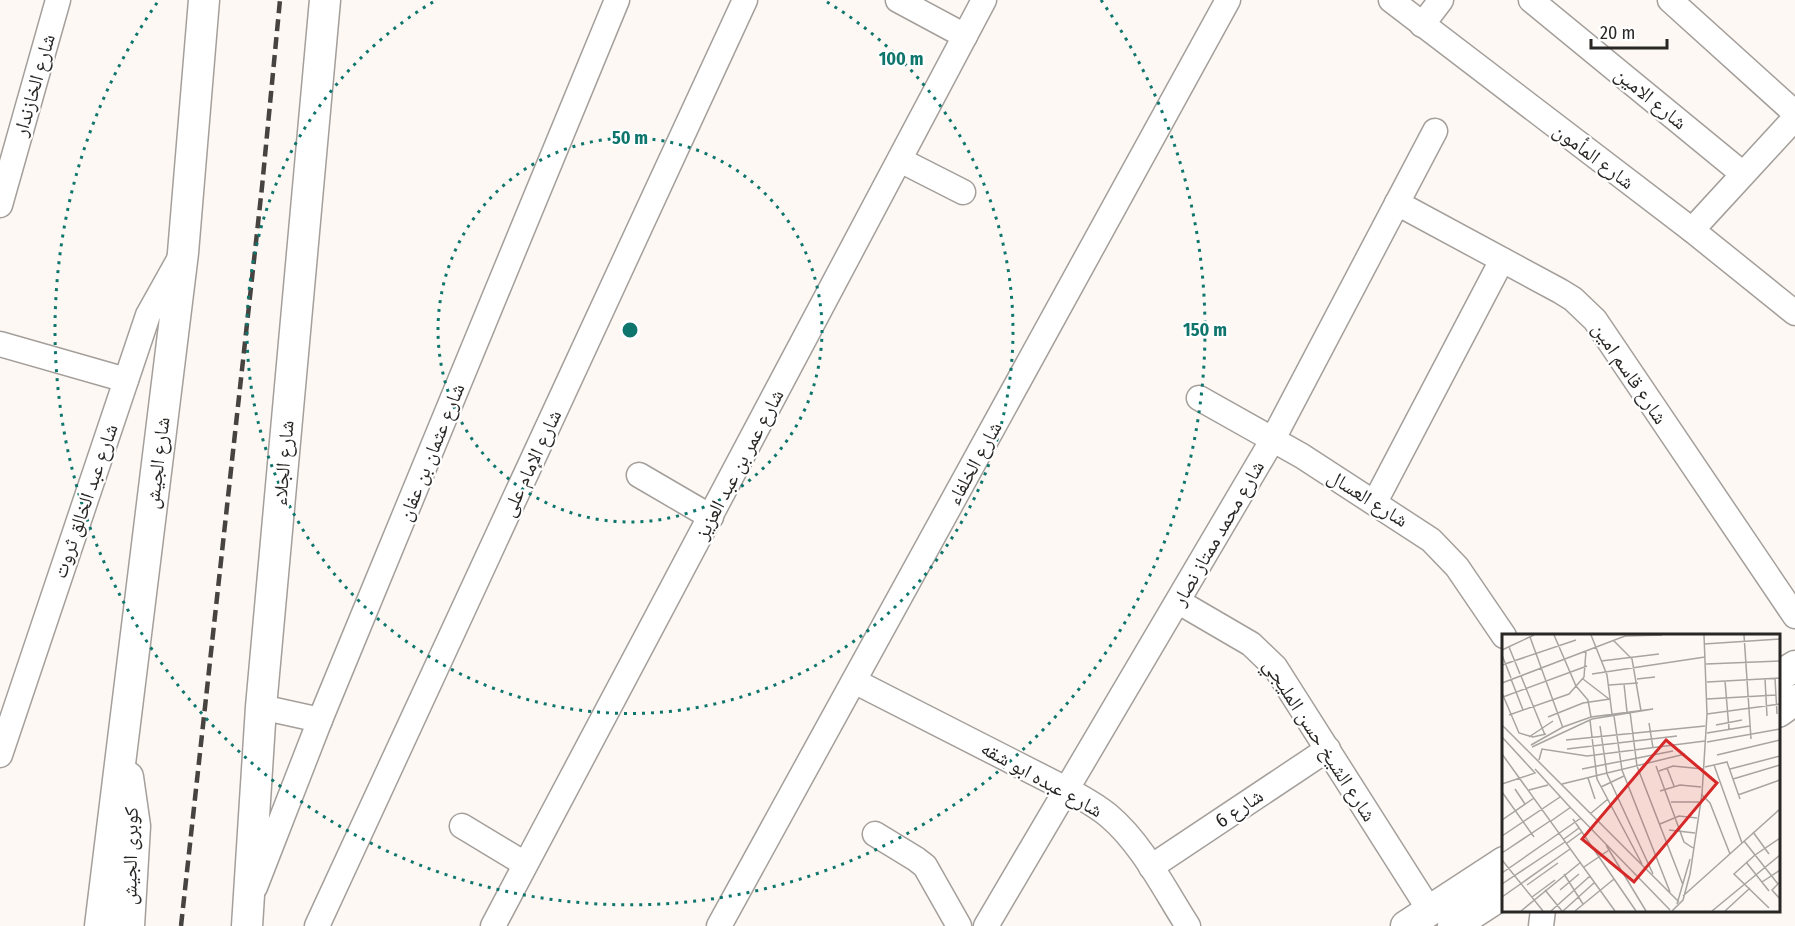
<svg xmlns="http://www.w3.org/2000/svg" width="1795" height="926" viewBox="0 0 1795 926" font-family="'Fira Sans Condensed','Noto Naskh Arabic',sans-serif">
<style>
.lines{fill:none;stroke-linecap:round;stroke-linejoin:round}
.minor-casing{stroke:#a49f9b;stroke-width:27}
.tertiary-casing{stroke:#a49f9b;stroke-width:33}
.minor{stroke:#fff;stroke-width:24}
.tertiary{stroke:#fff;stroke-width:30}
.rail{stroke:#464341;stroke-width:4.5;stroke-dasharray:12 6;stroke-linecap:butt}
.ring{fill:none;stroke:#0f766e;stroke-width:3;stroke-dasharray:3 6}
.labels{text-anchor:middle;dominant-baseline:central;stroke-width:4.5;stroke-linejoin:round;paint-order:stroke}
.street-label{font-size:20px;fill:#292725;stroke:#fff}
.inset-road{fill:none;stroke:#a8a4a1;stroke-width:1.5}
.view{fill:#d62828;fill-opacity:0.15;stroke:#d62828;stroke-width:3}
.inset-edge{fill:none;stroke:#292725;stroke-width:3}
.centre{fill:#0f766e;stroke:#fff;stroke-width:3}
.ring-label{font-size:18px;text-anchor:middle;font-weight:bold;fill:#0f766e;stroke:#fff;stroke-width:4.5;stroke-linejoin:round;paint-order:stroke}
</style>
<rect width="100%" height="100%" fill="#fdf8f3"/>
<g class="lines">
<defs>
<g id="minor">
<path d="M 898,0 L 965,36"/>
<path d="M 1391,0 L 1692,230 L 1795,313"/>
<path d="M 1531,0 L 1743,174"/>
<path d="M 1670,0 L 1795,113"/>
<path d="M 1422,25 L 1441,0"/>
<path d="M 900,160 L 963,192"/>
<path d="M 1397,203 L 1560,291 L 1573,299 L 1595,320 L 1795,616"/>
<path d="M 0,205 L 58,0"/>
<path d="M 1692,230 L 1795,118"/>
<path d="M 0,344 L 126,380"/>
<path d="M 1199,398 L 1302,456 L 1431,540 L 1457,567 L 1504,636"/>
<path d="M 639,475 L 711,517"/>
<path d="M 1375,502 L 1502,260"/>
<path d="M 1179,602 L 1251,644 L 1275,667 L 1430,911"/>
<path d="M 854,681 L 1066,789 C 1081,797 1096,805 1109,816 C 1143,845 1164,889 1188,926"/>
<path d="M 261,707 L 320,720"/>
<path d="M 0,755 L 148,315 L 181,256"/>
<path d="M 462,826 L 525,864"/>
<path d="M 875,834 L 916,859 L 925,866 L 959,926"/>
<path d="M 1151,867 L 1328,749"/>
<path d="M 255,887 L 320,720 L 617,0"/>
<path d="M 317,926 L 745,0"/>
<path d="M 493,926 L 984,0"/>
<path d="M 719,926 L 1228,0"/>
<path d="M 986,926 L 1273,439 L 1435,131"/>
<path d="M 1541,926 L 1543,910"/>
</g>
<g id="tertiary">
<path d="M 1778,677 L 1795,666"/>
<path d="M 1778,712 L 1795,700"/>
<path d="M 128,777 L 135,826 L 129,926"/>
<path d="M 100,926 L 183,253 L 204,0"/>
<path d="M 247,926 L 261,707 L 325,0"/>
<path d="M 1406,926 L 1504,862"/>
<path d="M 1453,926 L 1504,893"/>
</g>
</defs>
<!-- minor casing -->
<use href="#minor" class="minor-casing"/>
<!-- tertiary casing -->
<use href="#tertiary" class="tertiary-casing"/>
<!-- minor -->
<use href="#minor" class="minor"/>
<!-- tertiary -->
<use href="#tertiary" class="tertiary"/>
<!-- rail -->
<path class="rail" d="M 181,926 L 262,187 L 280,0"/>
</g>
<!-- distance rings -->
<g class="ring">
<circle cx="630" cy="330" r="192"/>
<path d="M827 2A383 383 0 1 1 433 2"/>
<path d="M1101 0A575 575 0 1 1 159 0"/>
</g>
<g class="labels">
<!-- street labels -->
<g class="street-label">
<text transform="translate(34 85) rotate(-74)">شارع الخازندار</text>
<text transform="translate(1651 98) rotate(39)">شارع الامين</text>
<text transform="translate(1594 156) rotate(37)">شارع المأمون</text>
<text transform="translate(1630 373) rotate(56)">شارع قاسم امين</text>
<text transform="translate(431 452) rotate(-68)">شارع عثمان بن عفان</text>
<text transform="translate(157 463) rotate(-83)">شارع الجيش</text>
<text transform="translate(283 463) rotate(-85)">شارع الجلاء</text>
<text transform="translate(531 463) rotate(-65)">شارع الإمام على</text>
<text transform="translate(974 463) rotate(-61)">شارع الخلفاء</text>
<text transform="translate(739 464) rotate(-62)">شارع عمر بن عبد العزيز</text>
<text transform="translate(1368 498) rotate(32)">شارع العسال</text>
<text transform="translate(85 501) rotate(-71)">شارع عبد الخالق ثروت</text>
<text transform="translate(1218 533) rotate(-60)">شارع محمد ممتاز نصار</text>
<text transform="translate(1320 740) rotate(57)">شارع الشيخ حسن المليجي</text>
<text transform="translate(1042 779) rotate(29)">شارع عبده ابو شقه</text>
<text transform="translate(1239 808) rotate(-34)">شارع 6</text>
<text transform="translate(130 856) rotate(-89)">كوبرى الجيش</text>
</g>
</g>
<!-- overview -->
<g transform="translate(1502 634)">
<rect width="278" height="278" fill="#fdf8f3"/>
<path class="inset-road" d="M 52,1 L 74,52 L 86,66 L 89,83M 89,1 L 105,41 L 110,80M 242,1 L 249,105M 28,3 L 61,94M 112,7 L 130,25 L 139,77M 202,10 L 278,5M 7,13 L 18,40M 0,16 L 32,1M 0,21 L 9,44M 99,27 L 157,20M 204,30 L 278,27M 0,31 L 74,6M 90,40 L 203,23M 19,42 L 43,101M 273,44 L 275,80M 9,45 L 21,76M 81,45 L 107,65M 135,45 L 153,43M 263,45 L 265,82M 223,47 L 227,95M 205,48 L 278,44M 0,49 L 123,2 L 160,1M 122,50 L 125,78M 107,51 L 136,49M 0,59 L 17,99 L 31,103 L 44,100M 1,63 L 85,32M 205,65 L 274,61M 128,78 L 135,132 L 181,251M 205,80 L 278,70M 7,81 L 67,60 L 82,43 L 84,17M 112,82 L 120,136 L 168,258M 46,83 L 81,69 L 108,65M 88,86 L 95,145 L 140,230M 147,89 L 151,114M 0,91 L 177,268M 214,91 L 240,86M 98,92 L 105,140 L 151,240M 205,99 L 248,92M 0,103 L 33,139 L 0,150M 27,103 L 51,87M 64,106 L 203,92M 205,108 L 278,95M 29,111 L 61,93 L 89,83 L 151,75 L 90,85 L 30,113M 65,115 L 175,102M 0,120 L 113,277M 215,121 L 278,106M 37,126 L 40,115 L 85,122 L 203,107M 212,131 L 240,209M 154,132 L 182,208 L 191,214M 203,133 L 225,128 L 238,165M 165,134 L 172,152M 33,135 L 66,171M 80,135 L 171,117M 228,135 L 278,122M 157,137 L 171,132 L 201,135M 86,144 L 93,165M 231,145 L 278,131M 60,150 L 183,120M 99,153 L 122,142M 13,155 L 23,170M 27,156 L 46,151M 158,157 L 178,151 L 199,153M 0,158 L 32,203M 199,160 L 208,169 L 228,220M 236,161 L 278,146M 169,168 L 197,168M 64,169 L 168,276M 88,180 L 106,165M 71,185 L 134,277M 0,186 L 32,164M 49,187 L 69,173M 158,190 L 177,182 L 195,184M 167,196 L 193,199M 251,198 L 267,220M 0,202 L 58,163M 62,205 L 77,194M 242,207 L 276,250M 65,209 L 80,198M 104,211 L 144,277M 0,219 L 48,187M 253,221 L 232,240 L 267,274M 253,221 L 278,204M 0,226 L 41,277M 244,228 L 267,257M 82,233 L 107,216M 0,239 L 79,184M 62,240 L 81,270M 260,248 L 278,236M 278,248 L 270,256 L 278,265M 0,250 L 63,208M 25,251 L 56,229M 43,256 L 60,277M 58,256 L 77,240M 181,262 L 278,175M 0,263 L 68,215M 30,263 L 53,246M 175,270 L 188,225M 19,277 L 79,228M 49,277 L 88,242M 61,277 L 93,248M 73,277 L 112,245M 170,277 L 181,266 L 188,240 L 200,160 L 205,80 L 202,1M 210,277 L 278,221M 223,277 L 248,254"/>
<path class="view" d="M 164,106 L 215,149 L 132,248 L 80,205 Z"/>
<rect width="278" height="278" class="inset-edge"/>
</g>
<circle cx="630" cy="330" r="9" class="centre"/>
<g class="ring-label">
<text x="901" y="65">100 m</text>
<text x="630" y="144">50 m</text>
<text x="1205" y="336">150 m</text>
</g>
<!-- scale -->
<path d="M1591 39v9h76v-9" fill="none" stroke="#292725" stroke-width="3"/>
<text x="1600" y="39" font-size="18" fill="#292725" stroke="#ffffff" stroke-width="4.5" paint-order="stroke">20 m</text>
</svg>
